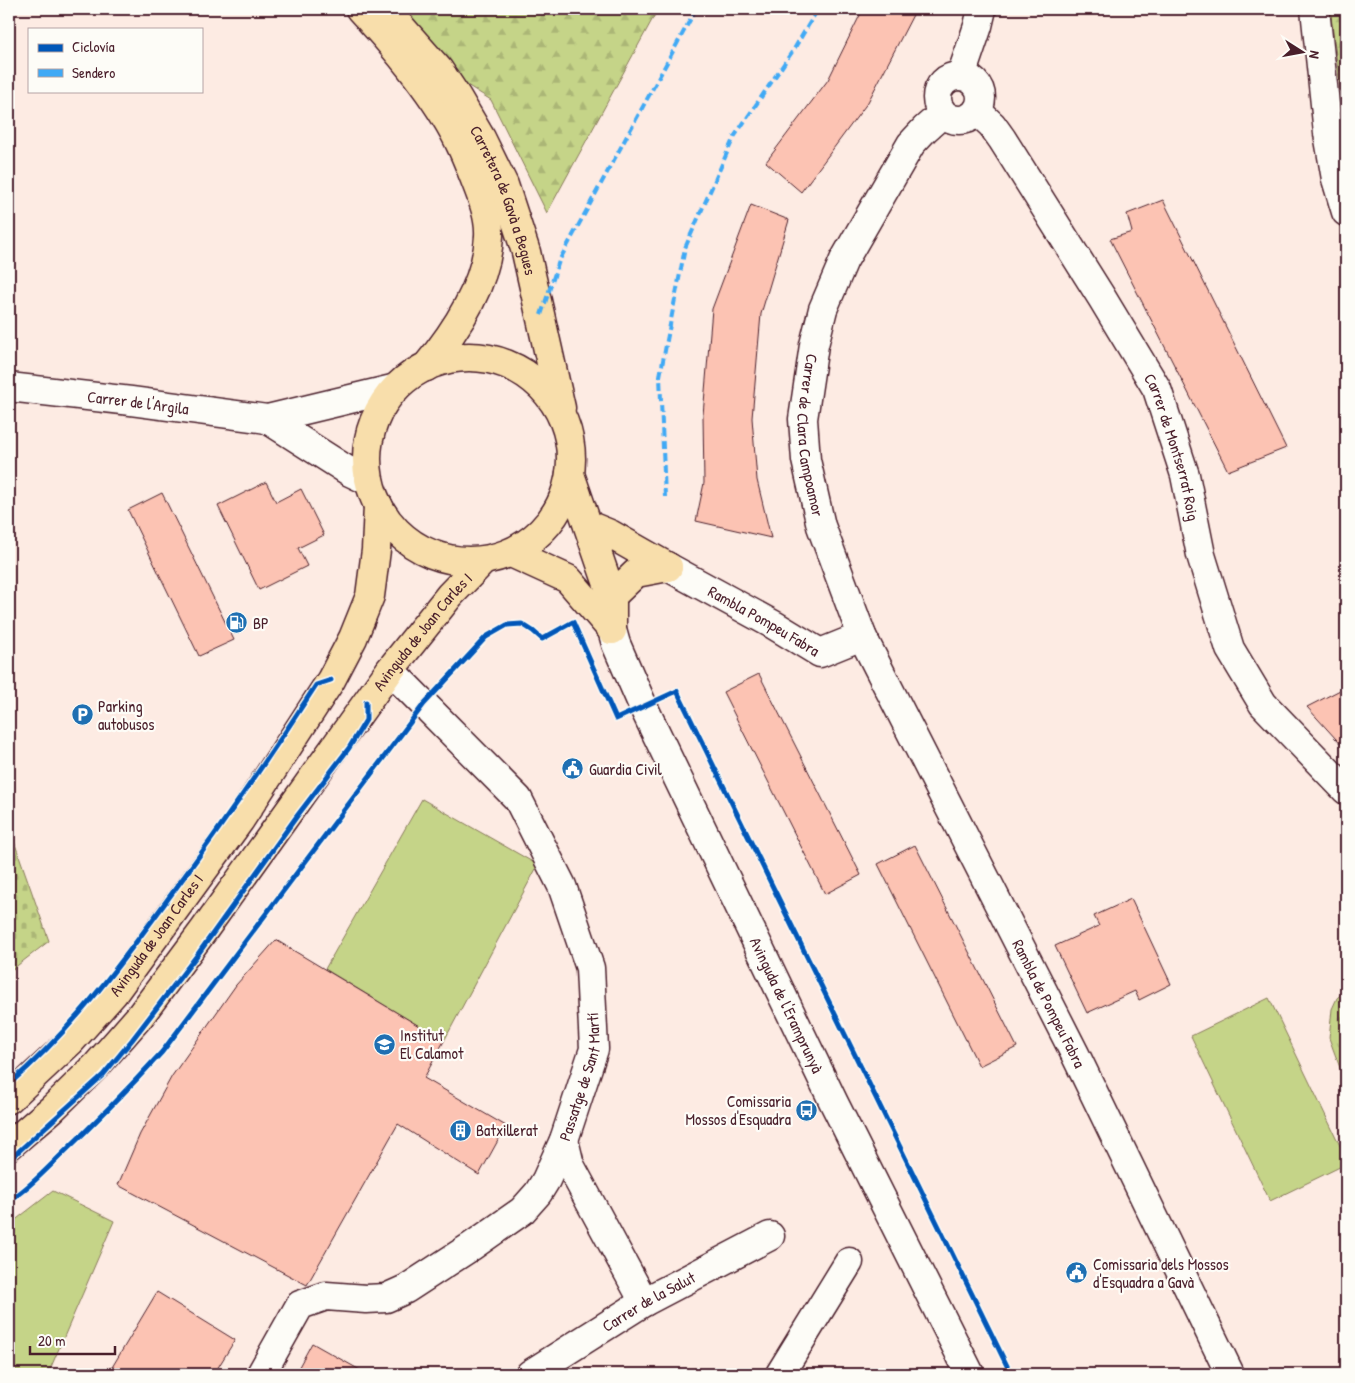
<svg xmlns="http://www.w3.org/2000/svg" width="1355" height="1383" viewBox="0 0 1355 1383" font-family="'Patrick Hand',sans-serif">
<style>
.grass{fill:url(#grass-tufts);stroke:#887a5a}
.forest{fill:url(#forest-firs);stroke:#887a5a}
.cemetery{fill:url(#cemetery-stones);stroke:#887a5a}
.park{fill:#c5d488;stroke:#887a5a}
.building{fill:#fcc3b3;stroke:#4a1f2b}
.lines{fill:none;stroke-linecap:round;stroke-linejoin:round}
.minor-casing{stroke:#4a1f2b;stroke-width:31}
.major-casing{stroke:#4a1f2b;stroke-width:31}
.minor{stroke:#fdfcf7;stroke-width:28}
.major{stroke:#f8deab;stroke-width:28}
.quiet{stroke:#3fa9f5;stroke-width:4;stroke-dasharray:8 4;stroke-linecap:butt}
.cycleway-casing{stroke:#fdfcf7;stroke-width:8}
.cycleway{stroke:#0057b8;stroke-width:5}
.labels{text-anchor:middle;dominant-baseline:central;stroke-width:4.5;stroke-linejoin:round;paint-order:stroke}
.street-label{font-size:16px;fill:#4a1f2b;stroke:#fdfcf7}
.poi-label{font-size:16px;fill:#4a1f2b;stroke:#fdfcf7;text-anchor:start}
</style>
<defs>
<pattern id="grass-tufts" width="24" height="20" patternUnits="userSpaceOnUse" patternTransform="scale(1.25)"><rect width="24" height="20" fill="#c5d488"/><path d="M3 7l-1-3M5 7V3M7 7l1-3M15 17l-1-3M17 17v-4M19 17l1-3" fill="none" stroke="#abb676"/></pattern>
<pattern id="forest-firs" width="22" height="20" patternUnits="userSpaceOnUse" patternTransform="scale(1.25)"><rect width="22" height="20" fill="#c5d488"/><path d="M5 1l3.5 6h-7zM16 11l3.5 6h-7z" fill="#abb676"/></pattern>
<pattern id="cemetery-stones" width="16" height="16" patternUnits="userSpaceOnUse" patternTransform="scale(1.25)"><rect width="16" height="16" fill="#c5d488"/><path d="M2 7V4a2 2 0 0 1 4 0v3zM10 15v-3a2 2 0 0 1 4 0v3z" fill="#abb676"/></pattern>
</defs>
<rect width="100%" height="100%" fill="#fdebe3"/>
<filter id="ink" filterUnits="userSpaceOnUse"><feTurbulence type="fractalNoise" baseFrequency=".02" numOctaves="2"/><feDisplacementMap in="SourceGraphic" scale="10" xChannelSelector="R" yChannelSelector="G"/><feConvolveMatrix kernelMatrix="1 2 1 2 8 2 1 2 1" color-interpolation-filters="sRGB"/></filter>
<g filter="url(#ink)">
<!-- grass -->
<path class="grass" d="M 1346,990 L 1346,1084 L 1329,1038 L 1332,1009 L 1337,998 Z"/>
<!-- forest -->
<g class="forest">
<path d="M 346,9 L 658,9 L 547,213 L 491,100 Z"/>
<path d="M 1330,9 L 1346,9 L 1346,132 Z"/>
</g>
<!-- cemetery -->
<path class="cemetery" d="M 9,827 L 49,941 L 9,972 Z"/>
<!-- park -->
<g class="park">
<path d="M 422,799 L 538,865 L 444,1041 L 325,969 Z"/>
<path d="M 1269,998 L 1346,1158 L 1346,1164 L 1270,1201 L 1191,1036 Z"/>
<path d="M 53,1191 L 114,1221 L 48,1374 L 9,1374 L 9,1225 Z"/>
</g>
<!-- building -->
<g class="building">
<path d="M 863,9 L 916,9 L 868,102 L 801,192 L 766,162 L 828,80 Z"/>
<path d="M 1163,200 L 1286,448 L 1228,471 L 1110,239 L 1132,232 L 1127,214 Z"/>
<path d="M 751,205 L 789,220 L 761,314 L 752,418 L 757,480 L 771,538 L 696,521 L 704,483 L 703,415 L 712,309 Z"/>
<path d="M 266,482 L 276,502 L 301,489 L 324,535 L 298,548 L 307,566 L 259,590 L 218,506 Z"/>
<path d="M 162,493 L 234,640 L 199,656 L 128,510 Z"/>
<path d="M 759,674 L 861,875 L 825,894 L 723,692 Z"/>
<path d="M 1346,687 L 1346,750 L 1307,707 Z"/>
<path d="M 915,845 L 1017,1047 L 979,1066 L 878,864 Z"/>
<path d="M 1131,899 L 1171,984 L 1139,1000 L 1135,991 L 1087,1013 L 1055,946 L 1099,926 L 1094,916 Z"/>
<path d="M 276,940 L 444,1041 L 424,1078 L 506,1126 L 479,1175 L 398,1124 L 307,1285 L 118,1185 L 140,1134 L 172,1076 L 236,985 Z"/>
<path d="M 157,1292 L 235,1340 L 214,1374 L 108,1374 Z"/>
<path d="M 312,1343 L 367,1374 L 295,1374 Z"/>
</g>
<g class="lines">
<defs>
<g id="minor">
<path d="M 1315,9 L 1328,133 L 1336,179 L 1346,212"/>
<circle cx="959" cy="98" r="22"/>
<path d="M 961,76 L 978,26 L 982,9"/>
<path id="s1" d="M 977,111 L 992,125 L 1002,139 L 1102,298 L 1157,389 L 1185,475 L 1201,555 L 1230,649 L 1263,704 L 1346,790"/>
<path id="s2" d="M 942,114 L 925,129 L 911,144 L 844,260 L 823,309 L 814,345 L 803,419 L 806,460 L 821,526 L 862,636 L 1075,1054 L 1230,1374"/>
<path id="s3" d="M 9,387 L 131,401 L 267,419 L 396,388"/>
<path d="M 267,419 L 350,472 L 369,481"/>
<path id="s4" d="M 668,567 L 774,625 L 820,653 L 862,636"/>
<path id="s5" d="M 612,630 L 616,644 L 643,706 L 834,1103 L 970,1374"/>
<path d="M 564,1140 L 570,1165 L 644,1302"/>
<path id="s6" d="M 261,1374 L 300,1305 L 326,1296 L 366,1299 L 386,1298 L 406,1289 L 472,1246 L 522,1211 L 538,1193 L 546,1180 L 564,1140 L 594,1049 L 590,968 L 562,886 L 518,799 L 390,670"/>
<path id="s7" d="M 530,1374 L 644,1302 L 770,1236"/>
<path d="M 780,1374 L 849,1262"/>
</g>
<g id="major">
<path d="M 360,9 C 396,48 439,98 461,146 C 466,156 470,167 474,177 C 481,195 490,216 489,236 C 487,283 455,332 426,367"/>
<path id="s8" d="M 385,9 L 439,70 L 457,97 L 481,138 L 504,185 L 526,252 L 561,408"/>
<circle cx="469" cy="459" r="102"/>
<path d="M 570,474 L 612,596 L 612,630"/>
<path d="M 588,525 L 610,534 L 668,567"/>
<path d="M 511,553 L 568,579 L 612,630"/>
<path d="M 612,596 L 636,573 L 668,567"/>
<path id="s9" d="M 9,1099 L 71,1041 L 113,994 L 240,820 L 331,680 L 353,638 L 370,596 L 376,550 L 378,505"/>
<path id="s10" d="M 9,1146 L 52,1109 L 97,1065 L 140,1016 L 204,930 L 390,670 L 450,595 L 483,561"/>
</g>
</defs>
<!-- minor casing -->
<use href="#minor" class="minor-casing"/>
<!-- major casing -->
<use href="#major" class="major-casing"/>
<!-- minor -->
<use href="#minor" class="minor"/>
<!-- major -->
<use href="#major" class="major"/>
<!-- quiet -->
<g class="quiet">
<path d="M 541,315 L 559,261 L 696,9"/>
<path d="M 665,497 L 660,376 L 685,248 L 734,137 L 794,49 L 818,9"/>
</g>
<defs>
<g id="cycleway">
<path d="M 9,1084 C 69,1033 116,970 162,907 C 216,834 267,761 316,685 L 331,680"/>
<path d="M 9,1160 L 103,1075 L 132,1040 L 198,954 L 297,816 L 349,748 L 366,720 L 366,702"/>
<path d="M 9,1201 C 28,1188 44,1172 60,1156 C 96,1122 129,1088 162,1052 L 424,704 L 486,637 L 507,625 L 522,624 L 533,631 L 542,639 L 573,622 L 616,719 L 677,691 L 1011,1374"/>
</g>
</defs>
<!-- cycleway casing -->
<use href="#cycleway" class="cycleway-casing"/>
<!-- cycleway -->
<use href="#cycleway" class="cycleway"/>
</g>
</g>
<!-- icons -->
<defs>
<symbol id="fuel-disc" viewBox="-11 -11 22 22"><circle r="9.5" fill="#1f6fb2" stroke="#fdfcf7"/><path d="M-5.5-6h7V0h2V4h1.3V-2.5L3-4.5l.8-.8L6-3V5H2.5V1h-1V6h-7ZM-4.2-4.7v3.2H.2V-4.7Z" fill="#fff"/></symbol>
<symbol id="parking-disc" viewBox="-11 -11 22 22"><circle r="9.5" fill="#1f6fb2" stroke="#fdfcf7"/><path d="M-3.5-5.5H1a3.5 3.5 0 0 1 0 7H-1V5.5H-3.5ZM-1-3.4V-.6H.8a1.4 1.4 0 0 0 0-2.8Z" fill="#fff"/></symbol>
<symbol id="civic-disc" viewBox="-11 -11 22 22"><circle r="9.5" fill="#1f6fb2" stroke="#fdfcf7"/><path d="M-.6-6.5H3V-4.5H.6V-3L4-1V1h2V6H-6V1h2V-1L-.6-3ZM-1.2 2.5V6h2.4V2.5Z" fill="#fff"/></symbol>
<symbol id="school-disc" viewBox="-11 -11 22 22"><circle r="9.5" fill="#1f6fb2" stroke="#fdfcf7"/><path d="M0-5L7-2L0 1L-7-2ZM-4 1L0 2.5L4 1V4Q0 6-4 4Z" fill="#fff"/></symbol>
<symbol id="bus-disc" viewBox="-11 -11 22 22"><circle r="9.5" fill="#1f6fb2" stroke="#fdfcf7"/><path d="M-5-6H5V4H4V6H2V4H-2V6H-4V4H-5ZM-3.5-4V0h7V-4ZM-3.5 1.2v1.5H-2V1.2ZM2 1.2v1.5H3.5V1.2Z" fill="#fff"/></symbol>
<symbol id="building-disc" viewBox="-11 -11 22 22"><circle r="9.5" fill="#1f6fb2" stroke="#fdfcf7"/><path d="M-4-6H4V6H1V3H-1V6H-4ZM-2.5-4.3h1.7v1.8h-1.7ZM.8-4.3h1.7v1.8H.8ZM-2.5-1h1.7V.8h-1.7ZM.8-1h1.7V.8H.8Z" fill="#fff"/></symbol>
</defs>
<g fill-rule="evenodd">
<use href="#fuel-disc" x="224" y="610" width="25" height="25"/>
<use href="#parking-disc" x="70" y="702" width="25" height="25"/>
<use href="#civic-disc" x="560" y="756" width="25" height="25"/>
<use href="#school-disc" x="372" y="1032" width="25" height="25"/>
<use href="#bus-disc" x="794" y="1098" width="25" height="25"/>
<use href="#building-disc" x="448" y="1118" width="25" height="25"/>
<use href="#civic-disc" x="1064" y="1260" width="25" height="25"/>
</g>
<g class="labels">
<!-- street labels -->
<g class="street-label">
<text stroke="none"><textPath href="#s8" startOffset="228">Carretera de Gavà a Begues</textPath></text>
<text stroke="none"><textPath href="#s3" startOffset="130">Carrer de l'Argila</textPath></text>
<text stroke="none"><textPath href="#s2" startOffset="359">Carrer de Clara Campoamor</textPath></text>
<text stroke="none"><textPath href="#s1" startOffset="392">Carrer de Montserrat Roig</textPath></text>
<text stroke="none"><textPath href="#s4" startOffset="110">Rambla Pompeu Fabra</textPath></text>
<text stroke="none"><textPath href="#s10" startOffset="662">Avinguda de Joan Carles I</textPath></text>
<text stroke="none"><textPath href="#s9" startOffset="221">Avinguda de Joan Carles I</textPath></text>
<text stroke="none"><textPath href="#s5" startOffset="414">Avinguda de l'Eramprunyà</textPath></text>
<text stroke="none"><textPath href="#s2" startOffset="981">Rambla de Pompeu Fabra</textPath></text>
<text stroke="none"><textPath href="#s6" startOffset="478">Passatge de Sant Martí</textPath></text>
<text stroke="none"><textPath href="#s7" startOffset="139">Carrer de la Salut</textPath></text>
</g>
<!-- poi labels -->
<g class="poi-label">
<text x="253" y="623">BP</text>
<text x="98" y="706">Parking<tspan x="98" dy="18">autobusos</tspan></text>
<text x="589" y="769">Guardia Civil</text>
<text x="400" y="1035">Institut<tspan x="400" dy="18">El Calamot</tspan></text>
<text x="791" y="1101" text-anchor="end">Comissaria<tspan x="791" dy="18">Mossos d'Esquadra</tspan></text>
<text x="476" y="1130">Batxillerat</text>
<text x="1093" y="1264">Comissaria dels Mossos<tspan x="1093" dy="18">d'Esquadra a Gavà</tspan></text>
</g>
</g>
<!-- margin -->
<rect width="1355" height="1383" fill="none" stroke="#fdfcf7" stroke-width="30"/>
<rect x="15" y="15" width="1325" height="1353" fill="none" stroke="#4a1f2b" stroke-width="2" filter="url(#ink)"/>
<!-- legend -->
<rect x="28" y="28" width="175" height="65" fill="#fdfcf7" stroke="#b5a4a5"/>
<rect x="38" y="44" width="25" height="8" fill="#0057b8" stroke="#b5a4a5"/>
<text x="72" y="52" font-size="15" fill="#4a1f2b">Ciclovía</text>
<rect x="38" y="69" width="25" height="8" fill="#3fa9f5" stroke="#b5a4a5"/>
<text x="72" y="78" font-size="15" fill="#4a1f2b">Sendero</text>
<!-- north arrow -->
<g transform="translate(1302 52) rotate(101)" stroke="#fdfcf7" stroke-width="4" paint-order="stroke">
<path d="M0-4L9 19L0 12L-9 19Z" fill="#4a1f2b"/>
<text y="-8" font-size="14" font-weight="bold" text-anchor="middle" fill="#4a1f2b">N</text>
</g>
<!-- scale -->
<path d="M30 1346v8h85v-8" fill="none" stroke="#4a1f2b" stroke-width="2.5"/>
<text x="38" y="1346" font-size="15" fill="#4a1f2b" stroke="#fdfcf7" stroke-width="4" paint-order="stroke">20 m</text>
</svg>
